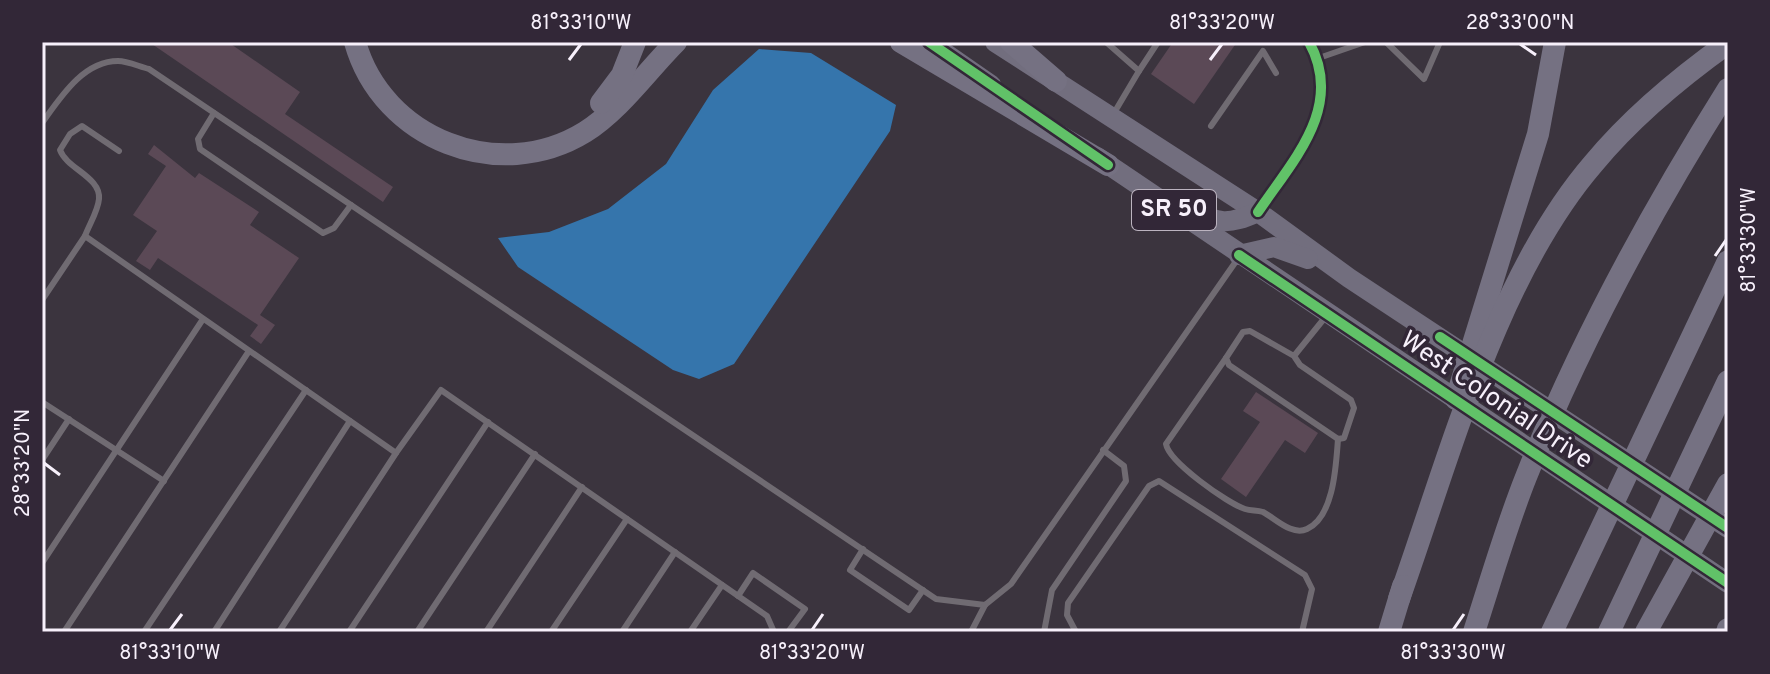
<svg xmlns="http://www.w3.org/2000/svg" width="1770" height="674" viewBox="0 0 1770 674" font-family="Overpass,sans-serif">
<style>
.water{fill:#3575ac}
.building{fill:#5b4956}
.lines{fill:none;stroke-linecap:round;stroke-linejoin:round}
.service{stroke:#706b72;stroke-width:6}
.minor{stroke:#706b72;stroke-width:12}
.trunk{stroke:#726e7e;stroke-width:20}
.motorway{stroke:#757182;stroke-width:22}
.cycleway-casing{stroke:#322737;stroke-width:15}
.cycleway{stroke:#61c268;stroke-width:10}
.ticks{fill:none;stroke:#f7f0fb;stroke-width:3}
.labels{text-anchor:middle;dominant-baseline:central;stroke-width:7;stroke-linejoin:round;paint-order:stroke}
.shield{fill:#322737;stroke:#bcb4c0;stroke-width:2}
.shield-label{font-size:24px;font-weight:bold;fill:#f7f0fb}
.street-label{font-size:26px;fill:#f7f0fb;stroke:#322737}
.neatline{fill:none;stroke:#f7f0fb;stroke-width:3}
.ticks-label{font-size:20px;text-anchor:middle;fill:#f7f0fb}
</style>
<rect width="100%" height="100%" fill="#3b343e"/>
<!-- water -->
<path class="water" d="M 759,49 L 811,53 L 896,105 L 890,131 L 734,364 L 699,379 L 673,370 L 518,267 L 498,238 L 549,232 L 608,209 L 666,164 L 713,90 Z"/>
<!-- building -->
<g class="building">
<path d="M 149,42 L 228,42 L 300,92 L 285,114 L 393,187 L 383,202 Z"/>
<path d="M 1173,42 L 1237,42 L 1194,104 L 1151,74 Z"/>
<path d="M 154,145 L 195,178 L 199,173 L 259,212 L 250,225 L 299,258 L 260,315 L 275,325 L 261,344 L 250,336 L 258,325 L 158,258 L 150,270 L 136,261 L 157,231 L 133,215 L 166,166 L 148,154 Z"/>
<path d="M 1256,392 L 1318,433 L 1305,453 L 1285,440 L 1246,497 L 1221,479 L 1260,422 L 1243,411 Z"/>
</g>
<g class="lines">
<!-- service -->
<g class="service">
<path d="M 1106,42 L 1139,71 L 1114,113"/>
<path d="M 1386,42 L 1424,79 L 1440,42"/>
<path d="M 1316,59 L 1365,42"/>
<path d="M 1139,71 L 1158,42"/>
<path d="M 214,113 L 198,139 L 200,149 L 323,233 L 334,228 L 351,205"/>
<path d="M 42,123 C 60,98 83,61 118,61 C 128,61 140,67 149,69 L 936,599 L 985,605 L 1011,584 L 1239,257"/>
<path d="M 1211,126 L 1263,51 L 1276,73"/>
<path d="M 85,236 C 89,225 98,211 99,199 C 101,177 67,169 60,150 L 70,134 L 82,126 L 119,151"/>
<path d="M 42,300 L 85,236 L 396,453 L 441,390 L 767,616 L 774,632"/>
<path d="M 1294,356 L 1300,365 L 1351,400 L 1354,408 L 1344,438 L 1338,439 L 1229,365 L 1226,358 L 1243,332 L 1250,331 L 1294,356 L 1327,315"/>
<path d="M 1226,358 L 1166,444 C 1169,462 1227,503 1245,509 C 1251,511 1257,510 1263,512 C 1276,519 1292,536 1307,529 C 1334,517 1336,465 1338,439"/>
<path d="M 42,402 L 164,481"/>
<path d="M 42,460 L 69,419"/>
<path d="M 863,549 L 850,570 L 909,610 L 923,590"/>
<path d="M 42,563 L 203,319"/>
<path d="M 738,596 L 753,573 L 805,609 L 788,632"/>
<path d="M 64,632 L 249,351"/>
<path d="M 144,632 L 306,390"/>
<path d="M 214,632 L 350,421"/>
<path d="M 279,632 L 396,453"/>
<path d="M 349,632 L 488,422"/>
<path d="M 417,632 L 535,454"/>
<path d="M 486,632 L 582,487"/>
<path d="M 551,632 L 627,519"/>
<path d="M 622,632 L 675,552"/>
<path d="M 690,632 L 722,585"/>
<path d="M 971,632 L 985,605"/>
<path d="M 1044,632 L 1052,590 L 1126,481 L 1124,466 L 1103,450"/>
<path d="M 1076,632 L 1067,615 L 1068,603 L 1149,486 L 1159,481 L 1305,575 L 1312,589 L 1302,632"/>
</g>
<!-- minor -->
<path class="minor" d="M 1258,212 C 1293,160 1345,107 1309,42"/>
<!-- trunk -->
<g class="trunk">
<path d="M 929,42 L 991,85"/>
<path d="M 995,42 L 1258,212 L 1349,278 L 1728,528"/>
<path d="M 1097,157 L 1728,583"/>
<path d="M 1190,208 C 1219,225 1228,225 1258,212"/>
<path d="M 1239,255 L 1274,247 L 1308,259"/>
</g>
<!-- motorway -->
<g class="motorway">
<path d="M 355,42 C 382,139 499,185 585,132 C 620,110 647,71 676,42"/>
<path d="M 901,42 L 1108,165"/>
<path d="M 1011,42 L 1056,81"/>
<path d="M 601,103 L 622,75 L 635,42"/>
<path d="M 1456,399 L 1538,134 L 1555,42"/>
<path d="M 1399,599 C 1449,459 1496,277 1593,164 C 1631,118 1679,78 1728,43"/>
<path d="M 1389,632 L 1403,586"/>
<path d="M 1474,632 C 1491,580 1506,527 1526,477 C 1579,344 1652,210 1728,89"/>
<path d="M 1552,632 L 1728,261"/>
<path d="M 1609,632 L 1728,381"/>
<path d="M 1646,632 L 1728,484"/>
<path d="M 1727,632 L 1728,629"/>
</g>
<defs>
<g id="cycleway">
<path d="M 929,42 L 1108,165"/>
<path d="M 1258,212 C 1293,160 1345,107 1309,42"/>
<path d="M 1239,255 L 1728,583"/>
<path d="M 1440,337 L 1728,528"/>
</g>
</defs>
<!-- cycleway casing -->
<use href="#cycleway" class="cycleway-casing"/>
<!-- cycleway -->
<use href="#cycleway" class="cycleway"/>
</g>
<!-- ticks -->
<path class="ticks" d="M 1520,44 L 1536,55M 569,60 L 581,44M 1210,60 L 1222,44M 1715,256 L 1726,240M 44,463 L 60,475M 170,630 L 182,614M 812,630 L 823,614M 1453,630 L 1464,614"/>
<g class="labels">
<!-- shield labels -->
<rect class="shield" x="1132" y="190" width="84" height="40" rx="6"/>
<g class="shield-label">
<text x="1174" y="210">SR 50</text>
</g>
<!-- street labels -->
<g class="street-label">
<text transform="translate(1496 401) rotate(34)">West Colonial Drive</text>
</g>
</g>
<!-- border -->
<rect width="1770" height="674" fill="none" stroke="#322737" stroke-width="88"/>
<rect x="44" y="44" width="1682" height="586" class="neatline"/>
<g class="ticks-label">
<text x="581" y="29">81°33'10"W</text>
<text x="1222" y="29">81°33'20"W</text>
<text x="1520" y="29">28°33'00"N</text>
<text transform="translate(1748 240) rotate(-90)" y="7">81°33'30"W</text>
<text transform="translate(22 463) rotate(-90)" y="7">28°33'20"N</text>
<text x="170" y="659">81°33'10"W</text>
<text x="812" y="659">81°33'20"W</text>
<text x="1453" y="659">81°33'30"W</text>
</g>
</svg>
